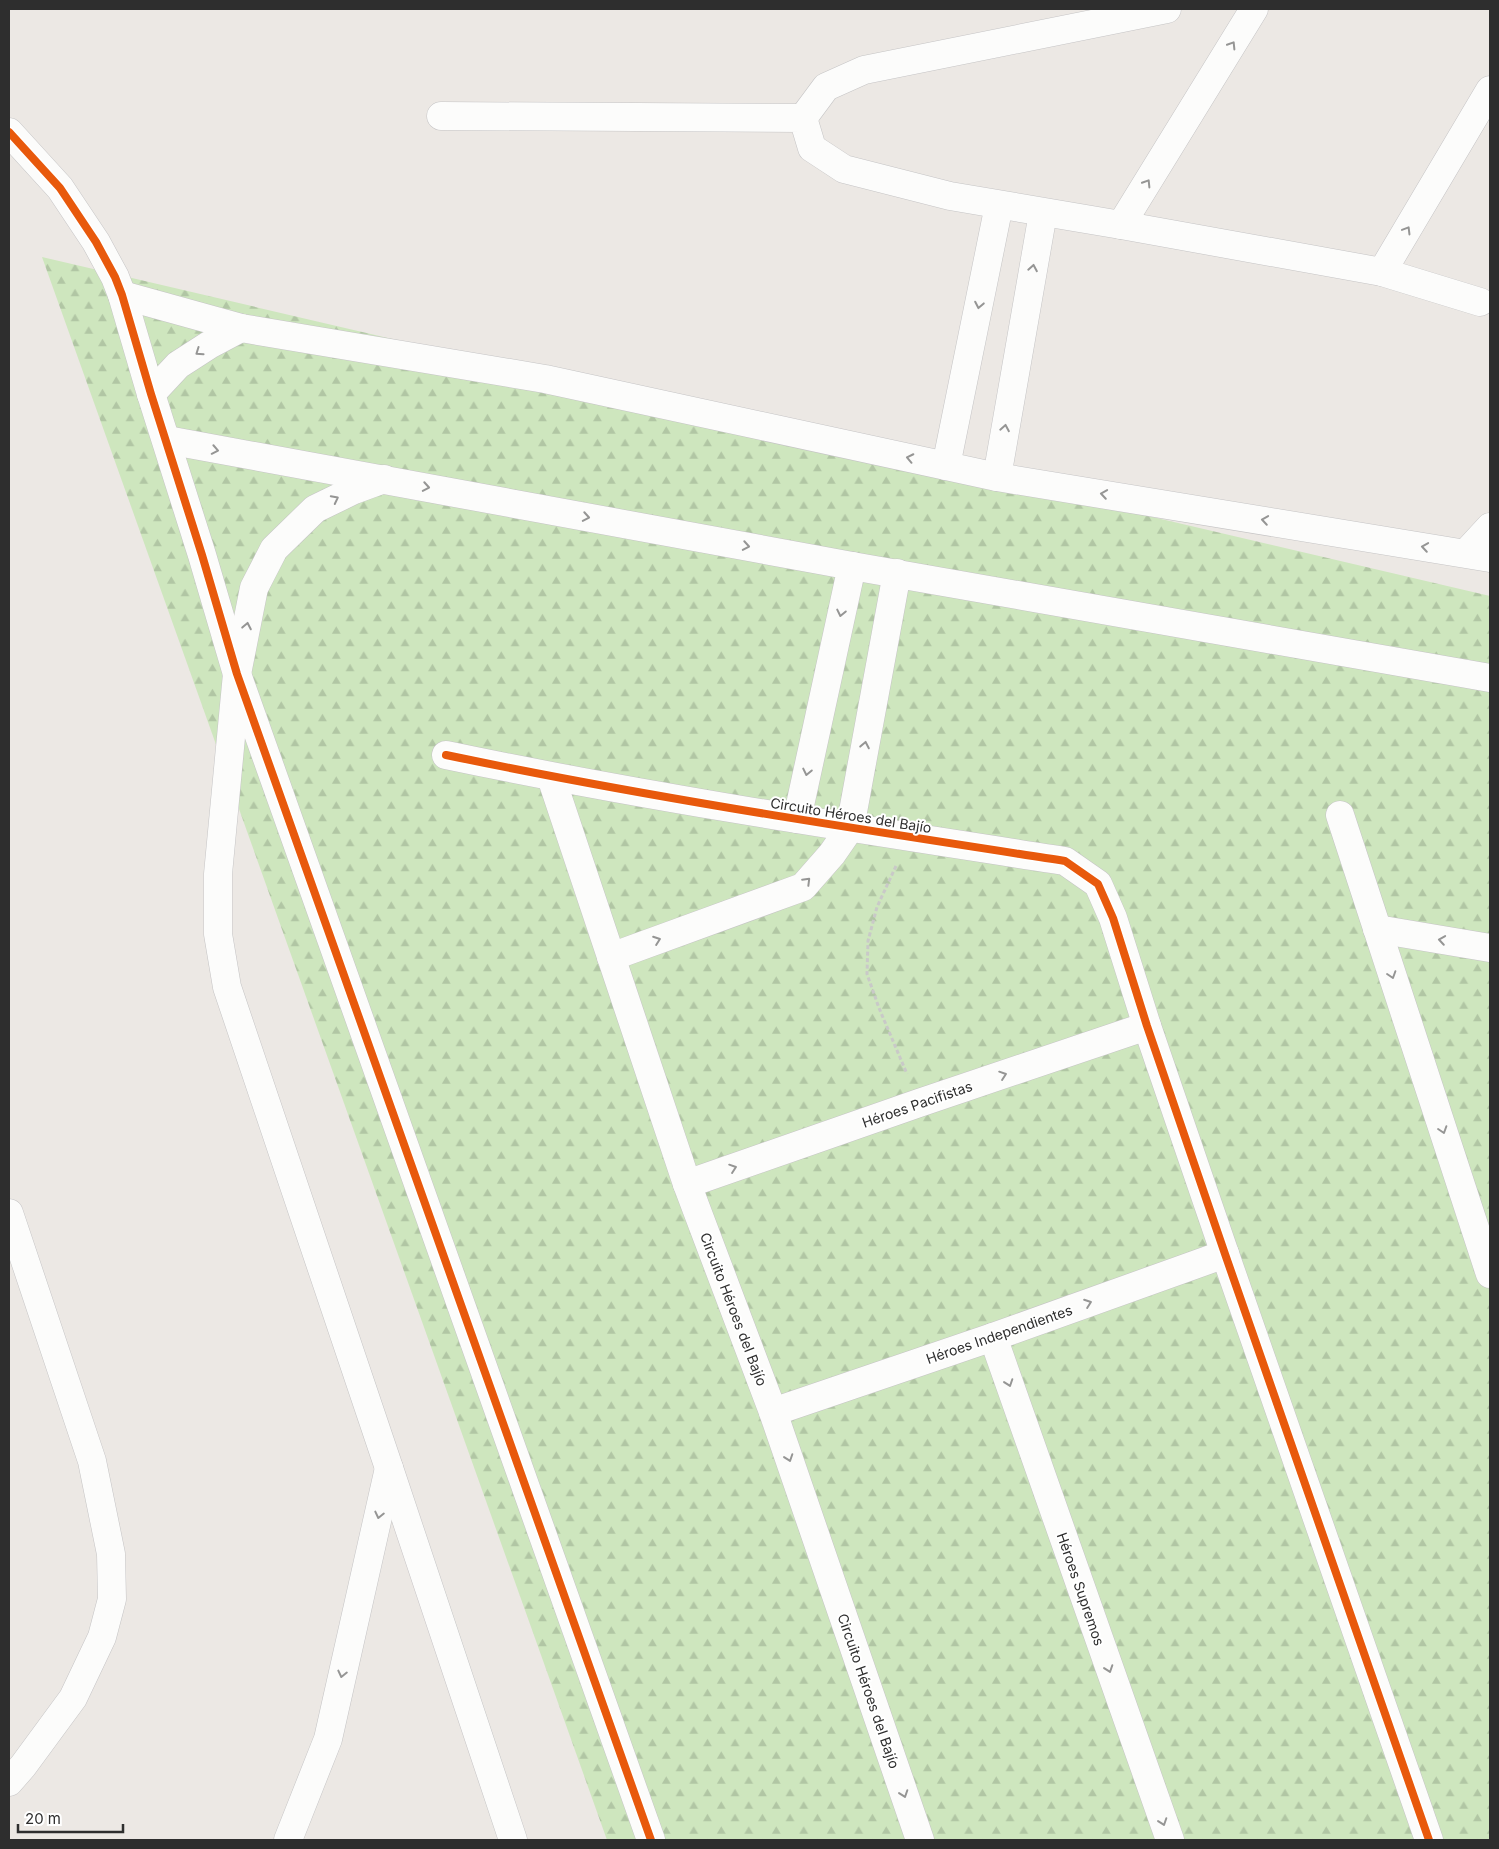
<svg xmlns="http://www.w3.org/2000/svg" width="1499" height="1849" viewBox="0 0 1499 1849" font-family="Inter,sans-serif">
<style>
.forest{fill:url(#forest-firs)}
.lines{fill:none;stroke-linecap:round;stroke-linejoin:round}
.minor-casing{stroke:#c5c4c5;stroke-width:29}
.tertiary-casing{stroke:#c5c4c5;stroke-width:29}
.path{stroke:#c9c9c8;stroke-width:3;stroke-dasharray:4 2.5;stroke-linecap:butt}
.minor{stroke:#fcfcfb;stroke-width:28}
.tertiary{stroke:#fcfcfb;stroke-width:28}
.cycleway-casing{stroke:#fff;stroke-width:11}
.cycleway{stroke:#e8590c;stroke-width:8}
.oneway{stroke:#959594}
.labels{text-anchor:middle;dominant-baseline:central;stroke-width:4;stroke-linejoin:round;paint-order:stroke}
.street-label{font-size:14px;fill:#2e2e2e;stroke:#fff}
</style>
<defs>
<pattern id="forest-firs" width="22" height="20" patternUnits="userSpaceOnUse" patternTransform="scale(1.25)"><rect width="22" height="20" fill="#cee6be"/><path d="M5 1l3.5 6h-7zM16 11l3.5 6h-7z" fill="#b1c6a4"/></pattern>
</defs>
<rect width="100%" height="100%" fill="#ece8e4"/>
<!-- forest -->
<path class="forest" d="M 42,257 L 1490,596 L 1490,1840 L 607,1840 Z"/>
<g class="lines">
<defs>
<g id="minor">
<path d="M 441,116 L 803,118 L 812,148 L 844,169 L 950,196 L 1121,225 L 1382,272 L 1480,302"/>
<path d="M 803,118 L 826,87 L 864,70 L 1167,9"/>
<path d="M 9,132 L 60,188 L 96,242 L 115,277 L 122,295 L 151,394 L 202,555 L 237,674 L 651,1840"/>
<path d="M 1121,225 L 1254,9"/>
<path d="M 1382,272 L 1490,90"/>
<path d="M 122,295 L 241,328 L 545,379 L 997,477 L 1490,558"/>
<path d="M 151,394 L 178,365 L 209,345 L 241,328"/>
<path d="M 167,440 L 852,566 L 1490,678"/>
<path d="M 946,466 L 999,205"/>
<path d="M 997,477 L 1043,213"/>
<path d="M 384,479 L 354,490 L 315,509 L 274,549 L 254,588 L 237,674 L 218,874 L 218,934 L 227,987 L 389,1468 L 513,1840"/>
<path d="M 1466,553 L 1490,527"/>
<path d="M 446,755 C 651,798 858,829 1065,861 L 1098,884 L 1113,918 L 1147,1026 L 1225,1254 L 1429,1840"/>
<path d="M 551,777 L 687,1184 L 773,1412 L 920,1840"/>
<path d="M 1340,815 L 1490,1274"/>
<path d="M 797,819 L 852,566"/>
<path d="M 1377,929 L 1490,948"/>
<path d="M 611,957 L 803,887 L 832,854 L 850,828 L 897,573"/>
<path d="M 687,1184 L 919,1103 L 1147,1026"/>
<path d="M 9,1213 L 92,1461 L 111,1554 L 112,1599 L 102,1637 L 73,1698 L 23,1766 L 9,1782"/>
<path d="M 993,1337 L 1170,1840"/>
<path d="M 773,1412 L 993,1337 L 1225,1254"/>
</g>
<path id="tertiary" d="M 288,1840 L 328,1739 L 389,1468"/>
</defs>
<!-- minor casing -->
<use href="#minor" class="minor-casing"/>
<!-- tertiary casing -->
<use href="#tertiary" class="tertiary-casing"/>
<!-- path -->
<path class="path" d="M 896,866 L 877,907 L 868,941 L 867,974 L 879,1008 L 907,1074"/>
<!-- minor -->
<use href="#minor" class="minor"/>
<!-- tertiary -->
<use href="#tertiary" class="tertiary"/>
<defs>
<g id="cycleway">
<path d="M 9,132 L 60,188 L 96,242 L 115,277 L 122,295 L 151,394 L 202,555 L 237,674 L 651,1840"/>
<path d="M 446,755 C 651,798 858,829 1065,861 L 1098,884 L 1113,918 L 1147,1026 L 1225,1254 L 1429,1840"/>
</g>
</defs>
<!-- cycleway casing -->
<use href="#cycleway" class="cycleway-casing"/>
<!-- cycleway -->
<use href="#cycleway" class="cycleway"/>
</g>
<!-- one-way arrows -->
<defs><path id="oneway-chevron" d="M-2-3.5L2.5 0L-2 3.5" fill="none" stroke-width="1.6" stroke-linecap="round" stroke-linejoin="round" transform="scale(1.25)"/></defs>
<g class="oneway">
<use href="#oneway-chevron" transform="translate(1232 45) rotate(-58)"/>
<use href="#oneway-chevron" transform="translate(1147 183) rotate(-58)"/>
<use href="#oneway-chevron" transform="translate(1407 230) rotate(-59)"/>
<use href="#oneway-chevron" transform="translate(1033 268) rotate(-80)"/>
<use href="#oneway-chevron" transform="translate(979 305) rotate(101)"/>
<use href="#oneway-chevron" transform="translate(199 352) rotate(145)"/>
<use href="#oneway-chevron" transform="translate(1005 428) rotate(-80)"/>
<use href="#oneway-chevron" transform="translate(215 450) rotate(11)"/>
<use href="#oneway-chevron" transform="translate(910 458) rotate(-168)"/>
<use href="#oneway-chevron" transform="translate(426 487) rotate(10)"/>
<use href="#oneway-chevron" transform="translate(1104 494) rotate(-171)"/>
<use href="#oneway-chevron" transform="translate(335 499) rotate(-27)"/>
<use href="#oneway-chevron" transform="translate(586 517) rotate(10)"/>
<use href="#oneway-chevron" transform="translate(1265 520) rotate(-171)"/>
<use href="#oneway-chevron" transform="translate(746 546) rotate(10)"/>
<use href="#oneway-chevron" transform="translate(1425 547) rotate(-171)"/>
<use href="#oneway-chevron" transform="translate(841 613) rotate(102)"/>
<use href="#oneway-chevron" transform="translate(247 626) rotate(-79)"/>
<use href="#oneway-chevron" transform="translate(865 745) rotate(-79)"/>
<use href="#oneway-chevron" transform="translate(807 772) rotate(102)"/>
<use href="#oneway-chevron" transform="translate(807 881) rotate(-45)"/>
<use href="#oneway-chevron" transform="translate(657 940) rotate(-20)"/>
<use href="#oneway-chevron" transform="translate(1442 940) rotate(-171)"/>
<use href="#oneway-chevron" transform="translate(1392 975) rotate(72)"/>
<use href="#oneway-chevron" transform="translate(1003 1075) rotate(-19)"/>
<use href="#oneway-chevron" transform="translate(1443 1130) rotate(72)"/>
<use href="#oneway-chevron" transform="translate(733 1168) rotate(-19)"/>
<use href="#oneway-chevron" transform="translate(1088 1303) rotate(-20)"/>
<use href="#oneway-chevron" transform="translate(1009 1383) rotate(71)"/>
<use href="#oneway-chevron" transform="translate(789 1458) rotate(71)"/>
<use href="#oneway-chevron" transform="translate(379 1515) rotate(103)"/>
<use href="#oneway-chevron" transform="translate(1109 1669) rotate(71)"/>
<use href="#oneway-chevron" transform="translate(342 1674) rotate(103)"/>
<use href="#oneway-chevron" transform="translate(904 1794) rotate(71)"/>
<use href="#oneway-chevron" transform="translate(1163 1822) rotate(71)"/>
</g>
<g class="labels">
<!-- street labels -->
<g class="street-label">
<text transform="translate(851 815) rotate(9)">Circuito Héroes del Bajío</text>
<text transform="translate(917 1104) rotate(-19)">Héroes Pacifistas</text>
<text transform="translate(734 1309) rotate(69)">Circuito Héroes del Bajío</text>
<text transform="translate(999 1334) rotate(-19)">Héroes Independientes</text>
<text transform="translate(1081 1589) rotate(71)">Héroes Supremos</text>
<text transform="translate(869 1691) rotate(71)">Circuito Héroes del Bajío</text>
</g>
</g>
<!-- border -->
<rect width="1499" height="1849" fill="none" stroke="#2e2e2e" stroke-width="20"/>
<!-- scale -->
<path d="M18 1824v8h105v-8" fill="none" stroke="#2e2e2e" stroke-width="2.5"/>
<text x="25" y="1824" font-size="15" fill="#2e2e2e" stroke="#ffffff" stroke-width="4" paint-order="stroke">20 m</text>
</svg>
